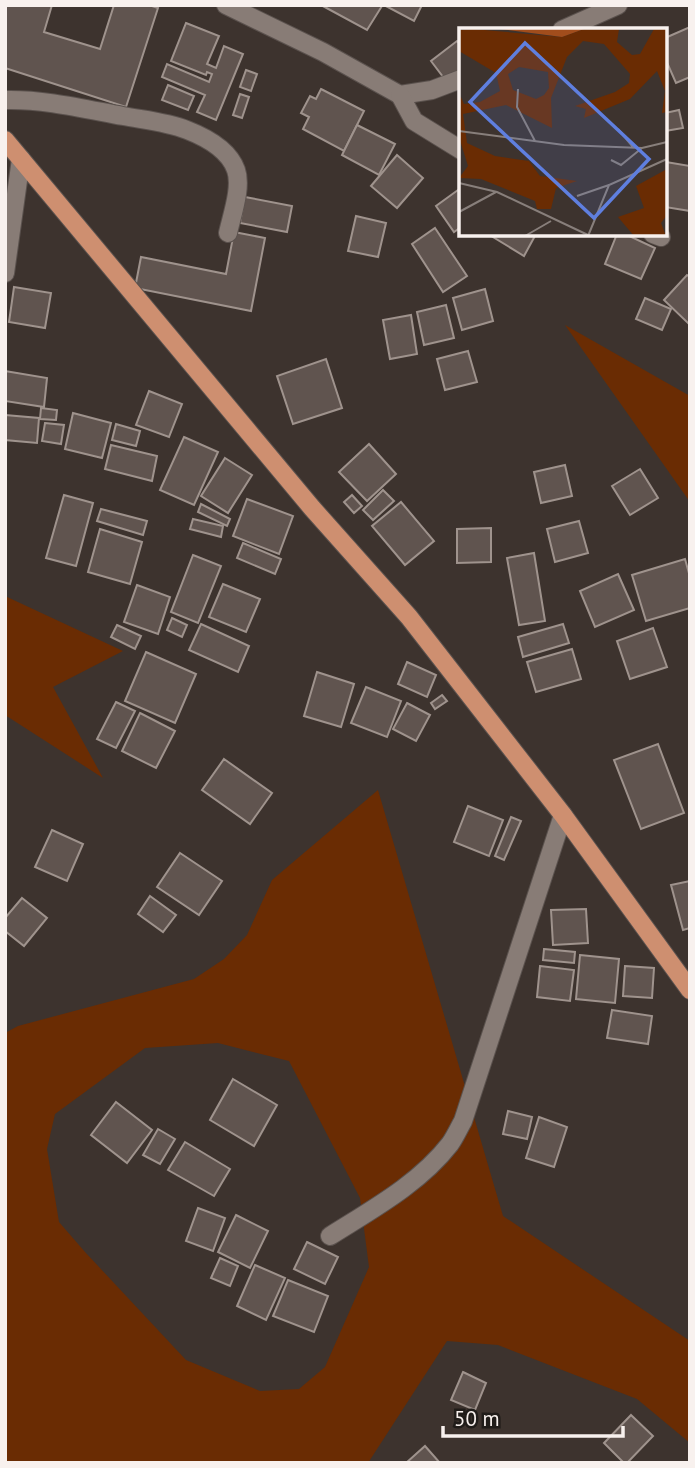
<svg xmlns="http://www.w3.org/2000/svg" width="695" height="1468" viewBox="0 0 695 1468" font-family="'PT Sans',sans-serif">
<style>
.green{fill:#6a2c03;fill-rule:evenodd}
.building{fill:#60544f;stroke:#9f938d;stroke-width:2}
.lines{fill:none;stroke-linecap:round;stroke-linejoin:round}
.minor-casing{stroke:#5b524e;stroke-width:20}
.major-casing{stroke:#5b524e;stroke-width:20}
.minor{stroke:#887c76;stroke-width:18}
.major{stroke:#ce8f70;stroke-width:18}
.inset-road{fill:none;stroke:#887f7b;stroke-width:2}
.view{fill:#5f7fdf;fill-opacity:0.15;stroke:#5f7fdf;stroke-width:3.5}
.inset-edge{fill:none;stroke:#f8f1ee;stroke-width:3.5}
</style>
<rect width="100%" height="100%" fill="#3d332e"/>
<!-- green -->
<g class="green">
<path d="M 565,325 L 690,396 L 690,502 Z"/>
<path d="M 5,596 L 123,651 L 53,687 L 103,778 L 5,715 Z"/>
<path d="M 378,790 L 503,1216 L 690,1341 L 690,1443 L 637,1399 L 498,1345 L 447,1341 L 368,1463 L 5,1463 L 5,1033 L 18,1026 L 194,979 L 224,959 L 247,935 L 272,880 ZM 218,1043 L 289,1061 L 360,1198 L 369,1267 L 325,1367 L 299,1389 L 260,1391 L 186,1360 L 85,1252 L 59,1222 L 47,1149 L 55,1114 L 145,1048 Z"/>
</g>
<!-- building -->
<g class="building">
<path d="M 7,5 L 52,5 L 44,32 L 100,49 L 114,5 L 149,5 L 158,8 L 126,107 L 5,68 L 5,10 Z"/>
<path d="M 321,5 L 380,5 L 382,6 L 367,30 Z"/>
<path d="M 384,5 L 422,5 L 414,21 Z"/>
<path d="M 186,23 L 219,36 L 207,64 L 216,68 L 224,46 L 243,54 L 216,120 L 197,112 L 205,95 L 162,77 L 167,64 L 209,82 L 212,74 L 207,72 L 206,75 L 171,61 Z"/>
<path d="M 690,27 L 690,77 L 676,83 L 665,58 L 665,38 Z"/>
<path d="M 457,41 L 461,45 L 461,78 L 450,86 L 431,61 Z"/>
<path d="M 246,70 L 257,74 L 251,91 L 240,87 Z"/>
<path d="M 168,85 L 194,96 L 188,110 L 162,100 Z"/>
<path d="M 321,89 L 364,111 L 344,151 L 303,129 L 309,117 L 301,113 L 310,96 L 316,99 Z"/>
<path d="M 240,94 L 249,97 L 242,118 L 233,115 Z"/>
<path d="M 679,110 L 683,128 L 665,131 L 665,113 Z"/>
<path d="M 357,125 L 395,144 L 379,175 L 342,155 Z"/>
<path d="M 397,155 L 423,178 L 397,208 L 371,186 Z"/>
<path d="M 666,162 L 690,166 L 690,211 L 665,207 Z"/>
<path d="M 458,190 L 461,193 L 461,227 L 454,232 L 436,206 Z"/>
<path d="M 245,197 L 292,206 L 287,232 L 240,223 Z"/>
<path d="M 356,216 L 386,223 L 378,257 L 348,251 Z"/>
<path d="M 435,228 L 467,276 L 443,292 L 412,244 Z"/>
<path d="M 234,232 L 265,238 L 251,311 L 135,288 L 141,257 L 226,274 Z"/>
<path d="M 488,234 L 536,234 L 524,256 Z"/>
<path d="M 617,234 L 625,234 L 655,248 L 641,279 L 605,264 Z"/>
<path d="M 687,275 L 690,277 L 690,325 L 664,300 Z"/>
<path d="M 14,287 L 51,293 L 45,328 L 9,322 Z"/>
<path d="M 485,289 L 493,321 L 462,330 L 453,298 Z"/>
<path d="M 645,298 L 671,309 L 662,330 L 636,319 Z"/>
<path d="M 446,305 L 454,338 L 424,345 L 417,312 Z"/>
<path d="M 411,315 L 417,354 L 390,359 L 383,320 Z"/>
<path d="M 468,351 L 477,382 L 445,390 L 437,359 Z"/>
<path d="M 326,359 L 342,408 L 293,424 L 277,376 Z"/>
<path d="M 5,371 L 47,378 L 44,407 L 5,401 Z"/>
<path d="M 149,391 L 182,404 L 169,437 L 136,425 Z"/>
<path d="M 41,408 L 57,410 L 56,420 L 40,419 Z"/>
<path d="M 73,413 L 111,423 L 102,458 L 65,449 Z"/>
<path d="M 5,415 L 39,418 L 37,443 L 5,440 Z"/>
<path d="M 45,423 L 64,425 L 61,444 L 42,441 Z"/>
<path d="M 116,424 L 140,431 L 136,446 L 112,440 Z"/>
<path d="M 184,437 L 218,452 L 194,505 L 160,490 Z"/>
<path d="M 369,444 L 396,474 L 367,501 L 339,472 Z"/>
<path d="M 111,445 L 157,456 L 152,481 L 105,469 Z"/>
<path d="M 225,458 L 252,475 L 228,513 L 201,496 Z"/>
<path d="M 565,465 L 572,496 L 541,503 L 534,472 Z"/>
<path d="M 640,469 L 658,498 L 630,515 L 612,486 Z"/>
<path d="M 383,490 L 394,501 L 373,520 L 363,510 Z"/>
<path d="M 64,495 L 93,503 L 76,566 L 46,558 Z"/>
<path d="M 352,495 L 362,506 L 354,513 L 344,502 Z"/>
<path d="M 247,499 L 293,516 L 279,554 L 233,536 Z"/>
<path d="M 401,502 L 434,541 L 405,565 L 372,526 Z"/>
<path d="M 201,504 L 230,519 L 227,526 L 198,512 Z"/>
<path d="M 101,509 L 147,521 L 143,535 L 97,521 Z"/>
<path d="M 193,519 L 223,526 L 221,537 L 190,529 Z"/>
<path d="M 579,521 L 588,553 L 555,562 L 547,529 Z"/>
<path d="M 491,528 L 491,562 L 457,563 L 457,529 Z"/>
<path d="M 100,529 L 142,542 L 130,584 L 88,572 Z"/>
<path d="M 243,543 L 281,559 L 275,574 L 237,558 Z"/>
<path d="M 534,553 L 545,621 L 519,625 L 507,558 Z"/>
<path d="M 193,555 L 221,566 L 198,623 L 171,612 Z"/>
<path d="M 685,559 L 690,577 L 690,608 L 646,621 L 632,575 Z"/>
<path d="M 618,574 L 634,610 L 595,627 L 580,591 Z"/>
<path d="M 223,584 L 260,599 L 246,632 L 209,617 Z"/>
<path d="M 137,585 L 170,597 L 158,634 L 124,622 Z"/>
<path d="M 172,618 L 187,625 L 182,637 L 167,630 Z"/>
<path d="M 201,624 L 249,646 L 238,672 L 189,650 Z"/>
<path d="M 563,624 L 569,643 L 523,657 L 518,637 Z"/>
<path d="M 117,625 L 141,636 L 135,649 L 111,637 Z"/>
<path d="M 653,628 L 667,667 L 630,679 L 617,641 Z"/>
<path d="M 572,649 L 581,679 L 536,692 L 527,662 Z"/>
<path d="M 146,652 L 196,674 L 175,723 L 125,701 Z"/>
<path d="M 407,662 L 436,675 L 427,697 L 398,684 Z"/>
<path d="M 317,672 L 354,684 L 341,727 L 304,716 Z"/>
<path d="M 366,687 L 401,701 L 387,737 L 351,723 Z"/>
<path d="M 442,695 L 447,701 L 435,709 L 431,703 Z"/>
<path d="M 116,702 L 135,711 L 116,748 L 97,739 Z"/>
<path d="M 407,703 L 430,715 L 416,741 L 393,729 Z"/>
<path d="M 140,713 L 175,731 L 156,768 L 122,751 Z"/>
<path d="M 658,744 L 684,813 L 641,829 L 614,760 Z"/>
<path d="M 224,759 L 272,793 L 250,824 L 202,790 Z"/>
<path d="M 468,806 L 503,820 L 489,856 L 454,842 Z"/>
<path d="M 511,817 L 521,821 L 504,860 L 495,856 Z"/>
<path d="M 52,830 L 83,844 L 67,881 L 35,867 Z"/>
<path d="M 180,853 L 222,881 L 199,915 L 157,887 Z"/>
<path d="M 690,881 L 690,928 L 683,930 L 671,885 Z"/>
<path d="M 150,896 L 176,915 L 163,932 L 138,914 Z"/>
<path d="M 22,898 L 47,918 L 24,946 L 5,931 L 5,918 Z"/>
<path d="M 586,909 L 588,943 L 553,945 L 551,910 Z"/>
<path d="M 544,949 L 575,952 L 574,963 L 543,960 Z"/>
<path d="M 580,955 L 619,959 L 615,1003 L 576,999 Z"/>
<path d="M 540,966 L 574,970 L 570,1001 L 537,997 Z"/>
<path d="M 625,966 L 654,968 L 652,998 L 623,996 Z"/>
<path d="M 612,1010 L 652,1016 L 648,1044 L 607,1038 Z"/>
<path d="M 233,1079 L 277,1105 L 254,1146 L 210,1120 Z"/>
<path d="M 116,1102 L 152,1130 L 127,1163 L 91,1135 Z"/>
<path d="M 508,1111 L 532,1117 L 527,1139 L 503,1134 Z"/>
<path d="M 539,1117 L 567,1127 L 554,1167 L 526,1158 Z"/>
<path d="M 158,1129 L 175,1139 L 160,1164 L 143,1155 Z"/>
<path d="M 185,1142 L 230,1169 L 214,1196 L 168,1170 Z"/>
<path d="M 198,1208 L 225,1218 L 213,1251 L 186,1241 Z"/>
<path d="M 236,1215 L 268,1231 L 250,1268 L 218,1252 Z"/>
<path d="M 307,1242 L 338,1257 L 325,1284 L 294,1269 Z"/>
<path d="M 220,1258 L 238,1266 L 230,1286 L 211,1278 Z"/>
<path d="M 255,1265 L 285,1278 L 266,1320 L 237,1306 Z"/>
<path d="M 288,1280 L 328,1296 L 314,1332 L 273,1316 Z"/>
<path d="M 463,1372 L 486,1383 L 475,1410 L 451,1400 Z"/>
<path d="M 631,1415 L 653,1436 L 627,1463 L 624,1463 L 604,1443 Z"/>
<path d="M 425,1446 L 440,1463 L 406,1463 Z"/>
</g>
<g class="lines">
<defs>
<g id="minor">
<path d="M 226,5 L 323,52 L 400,95 L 432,90 L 461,79"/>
<path d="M 562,30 L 618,5"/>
<path d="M 400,95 L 414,121 L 461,150"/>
<path d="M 5,100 C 44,99 85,109 123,116 C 144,120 167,122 187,130 C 205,137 229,150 236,170 C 242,187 232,215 228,233"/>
<path d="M 653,234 L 661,237"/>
<path d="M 5,273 L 21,159"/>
<path d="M 330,1236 C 371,1210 419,1184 450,1144 C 455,1137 459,1128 463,1121 L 563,815"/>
</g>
<path id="major" d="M 5,140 L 312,508 L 409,617 L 563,815 L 690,990"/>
</defs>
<!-- minor casing -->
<use href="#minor" class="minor-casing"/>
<!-- major casing -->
<use href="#major" class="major-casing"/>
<!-- minor -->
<use href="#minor" class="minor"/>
<!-- major -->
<use href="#major" class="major"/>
</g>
<!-- overview -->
<g transform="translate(459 28)">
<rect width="208" height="208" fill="#3d332e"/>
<path d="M 14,1 L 103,9 L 125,1 L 160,1 L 158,14 L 173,27 L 181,26 L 195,1 L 208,1 L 208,84 L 203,85 L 206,63 L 198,43 L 171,71 L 125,90 L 127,81 L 116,78 L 156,64 L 170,55 L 171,46 L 145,16 L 124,13 L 108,29 L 92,70 L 93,100 L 47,77 L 4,86 L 8,115 L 36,128 L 70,133 L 81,148 L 118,153 L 97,160 L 92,181 L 78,181 L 76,173 L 22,151 L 0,150 L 9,138 L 0,109 L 0,65 L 5,76 L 21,74 L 41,63 L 37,45 L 0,23 L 0,2 ZM 60,39 L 89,44 L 90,60 L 85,67 L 77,71 L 54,62 L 49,46 ZM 208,141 L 208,187 L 202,195 L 207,208 L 175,208 L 159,189 L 185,180 L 177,158 Z" fill="#6a2c03" fill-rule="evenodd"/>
<path d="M 42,1 L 125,1 L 103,9 Z" fill="#a14d1c"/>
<path class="inset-road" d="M 59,61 L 58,79 L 76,113M 159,101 L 174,119M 0,103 L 105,117 L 183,120 L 208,114M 152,132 L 162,137 L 183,120M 0,155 L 38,164 L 129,207M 118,168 L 150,157M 0,184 L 37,164M 66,208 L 92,193M 129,208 L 150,157 L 208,131"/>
<path class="view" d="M 66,15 L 190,131 L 135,190 L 11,74 Z"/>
<rect width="208" height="208" class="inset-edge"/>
</g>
<!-- border -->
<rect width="695" height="1468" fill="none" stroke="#f8f1ee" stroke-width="14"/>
<!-- scale -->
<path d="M443 1426v10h180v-10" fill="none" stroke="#f8f1ee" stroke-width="3.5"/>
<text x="454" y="1426" font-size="21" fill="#f8f1ee" stroke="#201c19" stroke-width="5" paint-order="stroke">50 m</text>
</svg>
